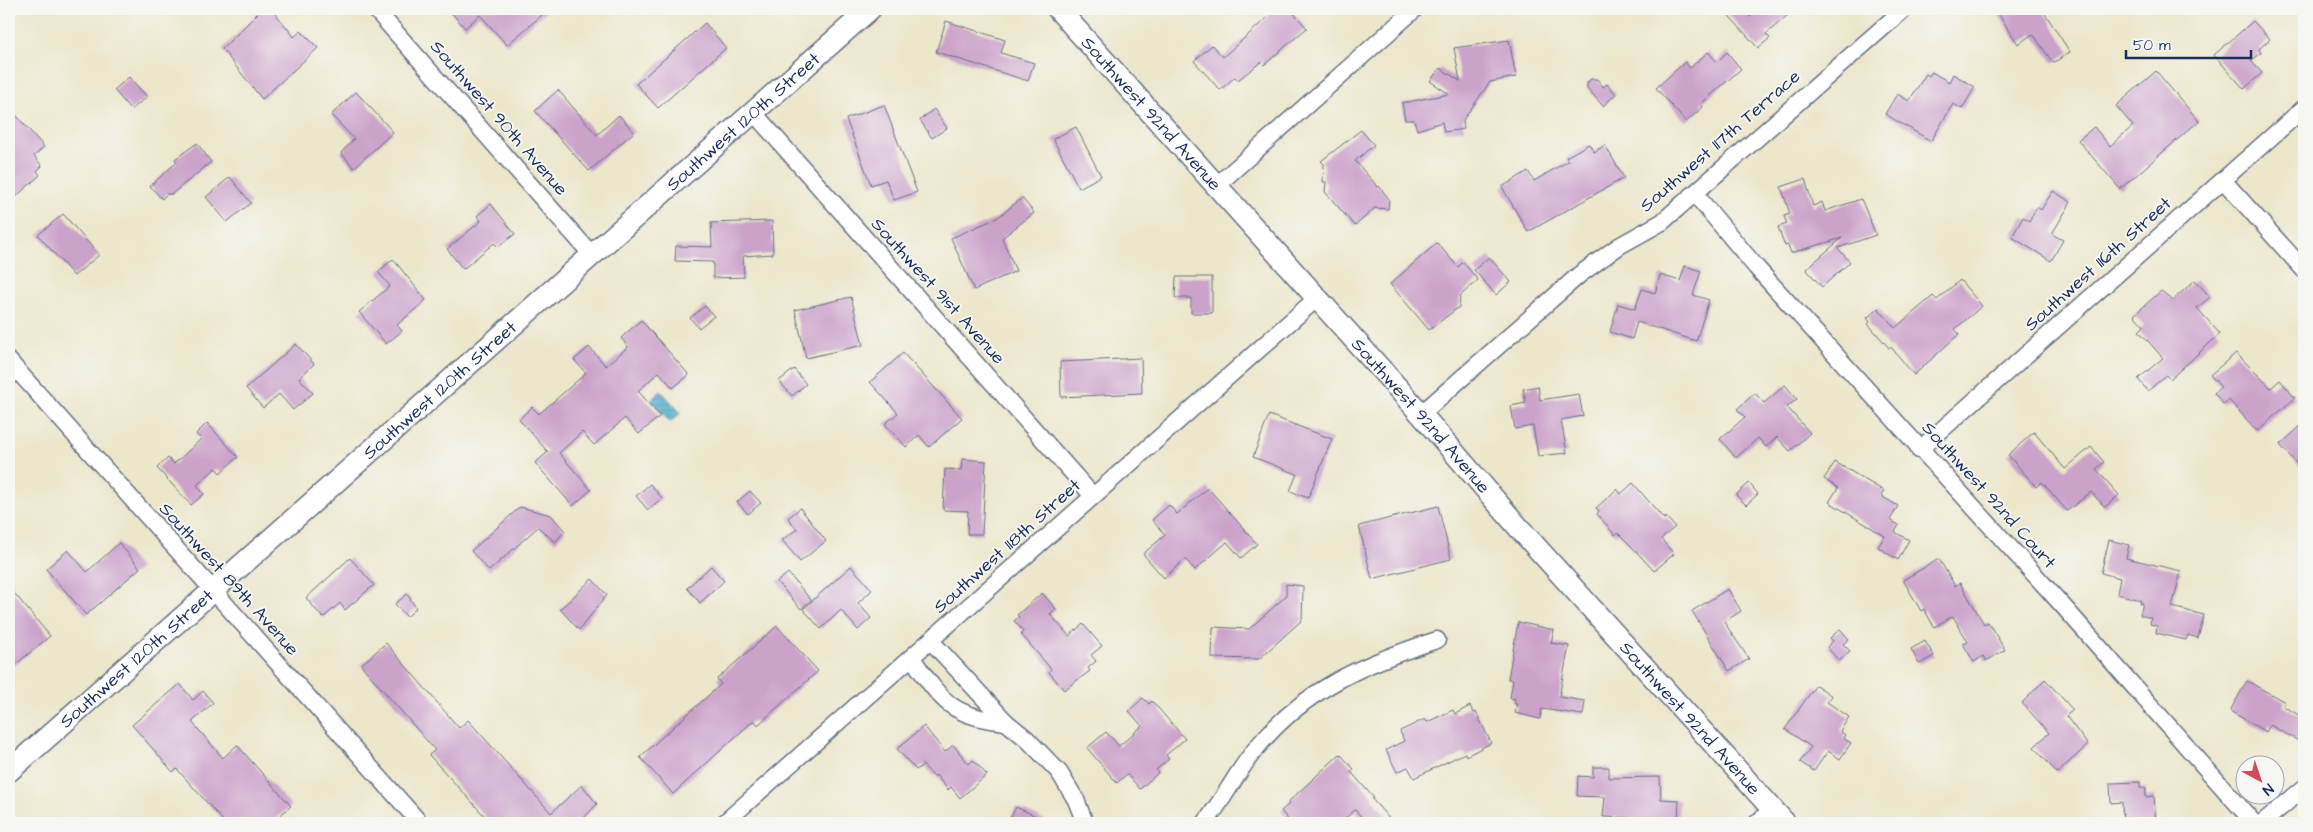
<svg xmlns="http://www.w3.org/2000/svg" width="2313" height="832" viewBox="0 0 2313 832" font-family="'Architects Daughter',sans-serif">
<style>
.water{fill:url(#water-rules);stroke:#346e95}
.building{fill:#cba2ca}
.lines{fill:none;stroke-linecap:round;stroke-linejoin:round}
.minor-casing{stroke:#646f84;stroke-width:19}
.tertiary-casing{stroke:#646f84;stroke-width:24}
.minor{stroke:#fff;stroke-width:16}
.tertiary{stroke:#fff;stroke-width:21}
.labels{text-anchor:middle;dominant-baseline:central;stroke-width:4;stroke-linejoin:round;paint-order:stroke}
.street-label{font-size:18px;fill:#1b2f5e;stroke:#f6f6f2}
</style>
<defs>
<pattern id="water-rules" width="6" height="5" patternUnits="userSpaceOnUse" patternTransform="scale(1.25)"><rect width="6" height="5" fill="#4dadcc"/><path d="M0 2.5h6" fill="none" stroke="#3f8da9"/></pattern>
</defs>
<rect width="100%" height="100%" fill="#f6f6f2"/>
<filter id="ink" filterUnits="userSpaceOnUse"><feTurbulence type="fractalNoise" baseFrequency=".02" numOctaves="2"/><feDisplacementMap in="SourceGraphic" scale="10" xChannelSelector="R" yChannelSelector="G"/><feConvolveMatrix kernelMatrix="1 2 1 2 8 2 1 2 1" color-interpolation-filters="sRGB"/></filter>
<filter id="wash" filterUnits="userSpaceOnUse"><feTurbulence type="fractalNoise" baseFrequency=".0096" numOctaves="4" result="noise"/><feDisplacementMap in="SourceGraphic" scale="20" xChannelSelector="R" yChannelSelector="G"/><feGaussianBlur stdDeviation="1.12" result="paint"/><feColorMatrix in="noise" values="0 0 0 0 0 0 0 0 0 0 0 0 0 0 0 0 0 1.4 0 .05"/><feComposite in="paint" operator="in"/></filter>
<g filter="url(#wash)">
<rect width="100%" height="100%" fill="#ece6cb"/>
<!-- water -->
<path class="water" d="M 661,391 L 681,413 L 670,422 L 651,400 Z"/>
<g id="blocks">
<!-- building -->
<g class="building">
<path d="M 262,9 L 272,9 L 294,37 L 301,31 L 318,48 L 262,99 L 222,49 Z"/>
<path d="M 448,9 L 549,9 L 507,45 L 480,15 L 465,28 Z"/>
<path d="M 1277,9 L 1290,9 L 1307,28 L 1264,65 L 1261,62 L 1238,80 L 1235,77 L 1220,90 L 1194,61 L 1212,45 L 1223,57 Z"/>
<path d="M 1723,9 L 1742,9 L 1750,17 L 1759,9 L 1795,9 L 1766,34 L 1770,38 L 1758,48 Z"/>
<path d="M 1995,9 L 2042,9 L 2070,52 L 2053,63 L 2033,34 L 2018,44 Z"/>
<path d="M 946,21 L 1005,40 L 1001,53 L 1034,63 L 1028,81 L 936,52 Z"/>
<path d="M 2253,21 L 2270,39 L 2259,49 L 2261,53 L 2251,61 L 2262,73 L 2244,89 L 2214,55 Z"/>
<path d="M 705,23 L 726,48 L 658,108 L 636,84 Z"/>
<path d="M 1509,40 L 1516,77 L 1490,82 L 1463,120 L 1464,129 L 1444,132 L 1442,122 L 1417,130 L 1414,120 L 1405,120 L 1402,103 L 1449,94 L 1430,81 L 1440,68 L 1460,81 L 1454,48 Z"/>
<path d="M 1708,52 L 1717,62 L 1727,52 L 1741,69 L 1701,104 L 1703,107 L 1686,122 L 1656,88 L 1685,62 L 1690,68 Z"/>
<path d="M 2156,71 L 2199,121 L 2120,189 L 2078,140 L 2094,127 L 2110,146 L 2133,126 L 2116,106 Z"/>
<path d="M 1932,72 L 1949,82 L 1953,74 L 1975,87 L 1962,109 L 1953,104 L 1931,141 L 1885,114 L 1897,94 L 1909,101 L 1926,74 L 1929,76 Z"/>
<path d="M 129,77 L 147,97 L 131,110 L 114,90 Z"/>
<path d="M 1591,79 L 1597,79 L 1603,87 L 1607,84 L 1616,94 L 1603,106 L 1587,88 L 1587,83 Z"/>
<path d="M 558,90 L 597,135 L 619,115 L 634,132 L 589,171 L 535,111 Z"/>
<path d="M 356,92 L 393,132 L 354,168 L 341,153 L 354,139 L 331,115 Z"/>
<path d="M 884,105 L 917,192 L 894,200 L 886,180 L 871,185 L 846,119 Z"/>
<path d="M 9,107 L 44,147 L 34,156 L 42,166 L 37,171 L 40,175 L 9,203 Z"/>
<path d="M 934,109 L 947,128 L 932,138 L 920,120 Z"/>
<path d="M 1076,127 L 1101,176 L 1079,188 L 1053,139 Z"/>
<path d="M 1361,130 L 1374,145 L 1355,161 L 1378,187 L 1379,186 L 1389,199 L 1388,209 L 1374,208 L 1373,210 L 1355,226 L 1325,192 L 1326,182 L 1323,182 L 1324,164 L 1321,161 Z"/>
<path d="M 197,143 L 211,162 L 172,194 L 167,194 L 162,199 L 150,186 L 177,162 L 175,159 Z"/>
<path d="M 1589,144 L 1594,152 L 1605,145 L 1624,178 L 1528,232 L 1502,187 L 1528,171 L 1534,181 L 1568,161 L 1566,157 Z"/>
<path d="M 230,177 L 251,203 L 227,222 L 206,197 Z"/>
<path d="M 1805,179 L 1813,206 L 1822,202 L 1825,211 L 1861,199 L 1876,235 L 1838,248 L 1850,262 L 1822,287 L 1806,269 L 1842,238 L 1791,253 L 1788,245 L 1785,246 L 1778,227 L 1787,224 L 1784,216 L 1790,214 L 1781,187 Z"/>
<path d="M 2053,191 L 2071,202 L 2052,234 L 2063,240 L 2051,261 L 2012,237 L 2023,217 L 2029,221 L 2037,207 L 2041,210 Z"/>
<path d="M 1022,198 L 1034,213 L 1002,238 L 1016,271 L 974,290 L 951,238 L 997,218 Z"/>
<path d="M 491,204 L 515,234 L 498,247 L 494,243 L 463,269 L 447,249 L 481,221 L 477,216 Z"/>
<path d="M 63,214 L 99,255 L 74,276 L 38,235 Z"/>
<path d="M 772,221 L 773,254 L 743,256 L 744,277 L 713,278 L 713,262 L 675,261 L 676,246 L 712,247 L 711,223 Z"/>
<path d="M 1437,243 L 1458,267 L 1463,262 L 1478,280 L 1460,296 L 1459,307 L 1429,330 L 1390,284 Z"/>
<path d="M 1489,257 L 1511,282 L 1496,295 L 1474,270 Z"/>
<path d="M 393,259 L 426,300 L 397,325 L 402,331 L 386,344 L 359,312 L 390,286 L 378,272 Z"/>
<path d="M 1685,266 L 1701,271 L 1693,295 L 1709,300 L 1696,341 L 1637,322 L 1632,339 L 1610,332 L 1618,304 L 1635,309 L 1642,289 L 1655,293 L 1660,275 L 1680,281 Z"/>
<path d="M 1176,277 L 1212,277 L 1212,313 L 1191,313 L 1191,298 L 1175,298 Z"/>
<path d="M 1960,280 L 1982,306 L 1955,329 L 1959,334 L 1914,375 L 1891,347 L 1889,348 L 1883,341 L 1868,324 L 1870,322 L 1867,318 L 1878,308 L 1895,328 L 1933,296 L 1937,300 Z"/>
<path d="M 2195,280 L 2210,297 L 2197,308 L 2220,334 L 2170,379 L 2166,375 L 2148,391 L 2138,379 L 2163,358 L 2139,331 L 2144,326 L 2134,315 L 2161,291 L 2173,300 Z"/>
<path d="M 851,297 L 863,345 L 806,358 L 795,310 Z"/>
<path d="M 705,306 L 714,316 L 699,328 L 690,318 Z"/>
<path d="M 641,320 L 689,375 L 673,388 L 659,372 L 638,391 L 660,416 L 639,434 L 625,418 L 594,445 L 582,432 L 559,453 L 591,490 L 573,506 L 535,463 L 548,452 L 519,419 L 532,407 L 539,414 L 586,373 L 574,360 L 589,347 L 606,366 L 628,347 L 621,338 Z"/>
<path d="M 296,344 L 314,364 L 299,378 L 313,393 L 293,410 L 279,394 L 263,408 L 246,388 Z"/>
<path d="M 903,353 L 962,418 L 929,447 L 919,435 L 906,447 L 885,424 L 898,413 L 870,382 Z"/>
<path d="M 2236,353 L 2271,388 L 2280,380 L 2295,398 L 2257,431 L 2229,400 L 2223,404 L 2214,393 L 2221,387 L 2210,375 Z"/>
<path d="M 1141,358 L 1142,393 L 1061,397 L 1060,362 Z"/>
<path d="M 794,369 L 806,384 L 792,396 L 779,381 Z"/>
<path d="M 1785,385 L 1797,399 L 1787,407 L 1810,433 L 1790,451 L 1777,437 L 1766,447 L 1758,438 L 1736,458 L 1720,439 L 1745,417 L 1737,409 L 1755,393 L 1764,403 Z"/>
<path d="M 1538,386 L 1540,400 L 1579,394 L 1583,416 L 1561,420 L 1567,453 L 1538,456 L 1533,426 L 1515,429 L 1511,406 L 1526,403 L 1523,389 Z"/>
<path d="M 1269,415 L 1332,439 L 1308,498 L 1290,491 L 1297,474 L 1253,457 Z"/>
<path d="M 207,423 L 238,457 L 220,473 L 216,468 L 197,485 L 204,494 L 191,505 L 157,468 L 168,458 L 174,464 L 201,439 L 196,434 Z"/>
<path d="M 2304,423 L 2304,472 L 2280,445 Z"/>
<path d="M 2034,432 L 2065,469 L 2091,447 L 2104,462 L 2096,469 L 2119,495 L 2105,507 L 2091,492 L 2067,511 L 2042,482 L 2036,487 L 2008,455 Z"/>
<path d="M 962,459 L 986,461 L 982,534 L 967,534 L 968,511 L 943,510 L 945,469 L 961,470 Z"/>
<path d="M 1835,462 L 1884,491 L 1881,496 L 1898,506 L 1890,520 L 1899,525 L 1895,532 L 1909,540 L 1898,560 L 1878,547 L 1885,536 L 1829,502 L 1838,488 L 1824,479 Z"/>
<path d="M 1633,483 L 1664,519 L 1666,517 L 1675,527 L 1661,539 L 1674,554 L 1654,571 L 1632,547 L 1618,533 L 1615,535 L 1597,514 L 1599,511 L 1596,508 L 1617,489 L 1621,494 Z"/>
<path d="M 1749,483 L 1758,494 L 1746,505 L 1736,495 Z"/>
<path d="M 650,484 L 662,498 L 648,510 L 636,496 Z"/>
<path d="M 1208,488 L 1257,544 L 1241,558 L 1227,542 L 1195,570 L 1185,559 L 1164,578 L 1143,554 L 1165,535 L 1152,520 L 1169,505 L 1177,514 Z"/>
<path d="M 750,491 L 761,503 L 748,514 L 737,502 Z"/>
<path d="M 1438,506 L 1451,559 L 1372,579 L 1359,526 Z"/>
<path d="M 520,507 L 551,515 L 565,531 L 555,542 L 538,527 L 489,571 L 471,551 Z"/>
<path d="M 800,508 L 826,541 L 800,562 L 782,540 L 797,529 L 788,518 Z"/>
<path d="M 2109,540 L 2129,545 L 2126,558 L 2181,571 L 2172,607 L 2204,615 L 2198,638 L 2188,635 L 2186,640 L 2156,633 L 2157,626 L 2150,624 L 2151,618 L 2140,615 L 2143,603 L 2140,603 L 2141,600 L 2117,594 L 2120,578 L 2101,573 Z"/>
<path d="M 119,543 L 140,568 L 86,615 L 46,569 L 68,550 L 87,572 Z"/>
<path d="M 350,558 L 374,585 L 345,610 L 340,603 L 323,618 L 306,598 Z"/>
<path d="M 1939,559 L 1955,586 L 1960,583 L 1984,624 L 1988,622 L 2005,650 L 1986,661 L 1983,656 L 1974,662 L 1963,644 L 1968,642 L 1953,616 L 1934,627 L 1924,609 L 1921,611 L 1903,580 Z"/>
<path d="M 711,566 L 724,581 L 700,603 L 687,588 Z"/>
<path d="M 851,566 L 872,590 L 858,603 L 871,618 L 858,630 L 841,610 L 821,629 L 803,609 Z"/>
<path d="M 788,573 L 811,600 L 801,609 L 777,582 Z"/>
<path d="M 592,579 L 607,595 L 579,630 L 560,609 Z"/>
<path d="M 1286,584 L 1303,586 L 1302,620 L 1259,659 L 1212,658 L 1213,627 L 1249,629 L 1286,596 Z"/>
<path d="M 9,587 L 50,636 L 9,670 Z"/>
<path d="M 1728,589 L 1741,611 L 1724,622 L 1749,659 L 1729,671 L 1692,611 Z"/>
<path d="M 1042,593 L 1056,609 L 1050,614 L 1069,636 L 1083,624 L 1102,646 L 1091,655 L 1096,661 L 1088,668 L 1090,671 L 1064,690 L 1049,672 L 1051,669 L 1021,634 L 1023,631 L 1014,621 L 1019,617 L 1017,615 Z"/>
<path d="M 407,594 L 416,608 L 407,617 L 395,604 Z"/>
<path d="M 1518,622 L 1554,630 L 1551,643 L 1569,646 L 1559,697 L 1585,701 L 1583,715 L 1542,709 L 1540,719 L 1515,713 L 1517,704 L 1514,704 L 1515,699 L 1510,698 L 1513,680 L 1508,679 Z"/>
<path d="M 777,626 L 818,671 L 758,725 L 754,720 L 673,794 L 640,757 L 721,684 L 717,679 Z"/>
<path d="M 1840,629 L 1849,639 L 1843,644 L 1850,651 L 1839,661 L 1827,647 L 1833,641 L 1830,638 Z"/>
<path d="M 1925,641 L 1934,656 L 1919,664 L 1911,649 Z"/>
<path d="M 386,643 L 459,728 L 468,720 L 551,813 L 582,785 L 597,804 L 579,823 L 491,823 L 429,755 L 435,750 L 361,665 Z"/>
<path d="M 2045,679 L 2073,710 L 2066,716 L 2088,745 L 2057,773 L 2034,747 L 2049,733 L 2022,703 Z"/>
<path d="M 2247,681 L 2285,702 L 2283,706 L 2304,718 L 2304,744 L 2270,725 L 2266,732 L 2230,711 Z"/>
<path d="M 180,684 L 193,700 L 203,691 L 213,703 L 192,722 L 223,758 L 237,745 L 291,806 L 271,823 L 225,823 L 177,769 L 173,772 L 132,725 Z"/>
<path d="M 1816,685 L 1832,696 L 1827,702 L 1849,717 L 1840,731 L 1845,735 L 1843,738 L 1851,743 L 1840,759 L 1828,751 L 1814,771 L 1800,762 L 1811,747 L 1785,729 Z"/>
<path d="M 1143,698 L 1149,704 L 1152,701 L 1185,739 L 1166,755 L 1169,759 L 1156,770 L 1158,773 L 1140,789 L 1127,774 L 1117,783 L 1087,748 L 1106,732 L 1119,746 L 1142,726 L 1129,711 Z"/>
<path d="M 1470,706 L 1474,713 L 1476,712 L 1491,743 L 1466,756 L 1465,753 L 1414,778 L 1408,767 L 1397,772 L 1386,750 L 1404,741 L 1400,731 L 1425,719 L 1427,722 L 1453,710 L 1455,714 Z"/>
<path d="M 924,726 L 945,752 L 953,745 L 969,764 L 973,760 L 987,775 L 960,798 L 951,787 L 948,790 L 936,775 L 934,777 L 923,765 L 916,770 L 897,749 Z"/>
<path d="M 1340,754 L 1354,769 L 1351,772 L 1374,798 L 1372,799 L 1393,823 L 1367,823 L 1355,810 L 1340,823 L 1291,823 L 1281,811 L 1289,804 L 1288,802 Z"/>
<path d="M 1593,767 L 1609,767 L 1609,778 L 1660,777 L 1661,799 L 1679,800 L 1678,820 L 1660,819 L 1660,823 L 1630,823 L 1631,818 L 1603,817 L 1605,797 L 1577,796 L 1578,776 L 1593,777 Z"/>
<path d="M 2140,782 L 2140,788 L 2146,788 L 2146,797 L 2154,796 L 2156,823 L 2123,823 L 2122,802 L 2111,803 L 2110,783 Z"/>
<path d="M 1016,807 L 1051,823 L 1008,823 Z"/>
</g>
</g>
</g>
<g filter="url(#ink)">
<use href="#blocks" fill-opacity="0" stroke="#646f84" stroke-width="1"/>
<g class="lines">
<defs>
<g id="minor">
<path d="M 375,9 L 592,255"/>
<path d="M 753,112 L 1093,496"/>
<path d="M 2223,180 L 2304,270"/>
<path d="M 1216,186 L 1415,9"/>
<path d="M 1695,194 L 1756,267 L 2063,606 L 2254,823"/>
<path d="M 9,361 L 420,823"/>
<path d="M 1421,414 L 1579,275 L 1619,246 L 1662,222 L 1904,9"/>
<path d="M 1919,450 L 2304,108"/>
<path d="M 931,641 L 1006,722 L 1027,739 L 1059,772 L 1076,800 L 1085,823"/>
<path d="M 912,658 C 942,701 951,717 1006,722"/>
<path d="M 724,823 L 1316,299"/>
<path d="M 1205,823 C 1223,800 1236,774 1254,751 C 1303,689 1365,663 1437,640"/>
<path d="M 1757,823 L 1772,809"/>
<path d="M 2262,823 L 2304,788"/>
</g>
<g id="tertiary">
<path id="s1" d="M 1058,9 L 1421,414 L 1519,528 L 1785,823"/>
<path id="s2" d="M 9,771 L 870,9"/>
</g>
</defs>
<!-- minor casing -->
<use href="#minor" class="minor-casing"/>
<!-- tertiary casing -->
<use href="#tertiary" class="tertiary-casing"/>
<!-- minor -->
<use href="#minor" class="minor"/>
<!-- tertiary -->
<use href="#tertiary" class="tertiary"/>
</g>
</g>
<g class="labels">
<!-- street labels -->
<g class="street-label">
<text stroke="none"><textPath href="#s1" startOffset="140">Southwest 92nd Avenue</textPath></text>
<text transform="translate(499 118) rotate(49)">Southwest 90th Avenue</text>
<text stroke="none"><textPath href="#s2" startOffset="980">Southwest 120th Street</textPath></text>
<text transform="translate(1720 141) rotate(-41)">Southwest 117th Terrace</text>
<text transform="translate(2098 264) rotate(-42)">Southwest 116th Street</text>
<text transform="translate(938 291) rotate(48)">Southwest 91st Avenue</text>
<text stroke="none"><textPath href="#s2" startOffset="575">Southwest 120th Street</textPath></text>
<text stroke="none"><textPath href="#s1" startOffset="545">Southwest 92nd Avenue</textPath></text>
<text transform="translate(1989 495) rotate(48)">Southwest 92nd Court</text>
<text transform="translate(1007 546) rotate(-42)">Southwest 118th Street</text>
<text transform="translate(229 579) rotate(48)">Southwest 89th Avenue</text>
<text stroke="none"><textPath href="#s2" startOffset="170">Southwest 120th Street</textPath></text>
<text stroke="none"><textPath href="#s1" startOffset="950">Southwest 92nd Avenue</textPath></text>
</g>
</g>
<!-- margin -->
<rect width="2313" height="832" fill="none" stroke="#f6f6f2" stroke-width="30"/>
<!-- north arrow -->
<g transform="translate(2260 780) rotate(140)"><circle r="24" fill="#f6f6f2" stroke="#9ea6b7"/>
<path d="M0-4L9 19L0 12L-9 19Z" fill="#d1495b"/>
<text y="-8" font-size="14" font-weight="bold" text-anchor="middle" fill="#1b2f5e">N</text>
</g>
<!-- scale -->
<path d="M2126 50v8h125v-8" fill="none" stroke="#1b2f5e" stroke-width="2.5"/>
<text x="2133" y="50" font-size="15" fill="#1b2f5e" stroke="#f6f6f2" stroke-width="4" paint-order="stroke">50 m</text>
</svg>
